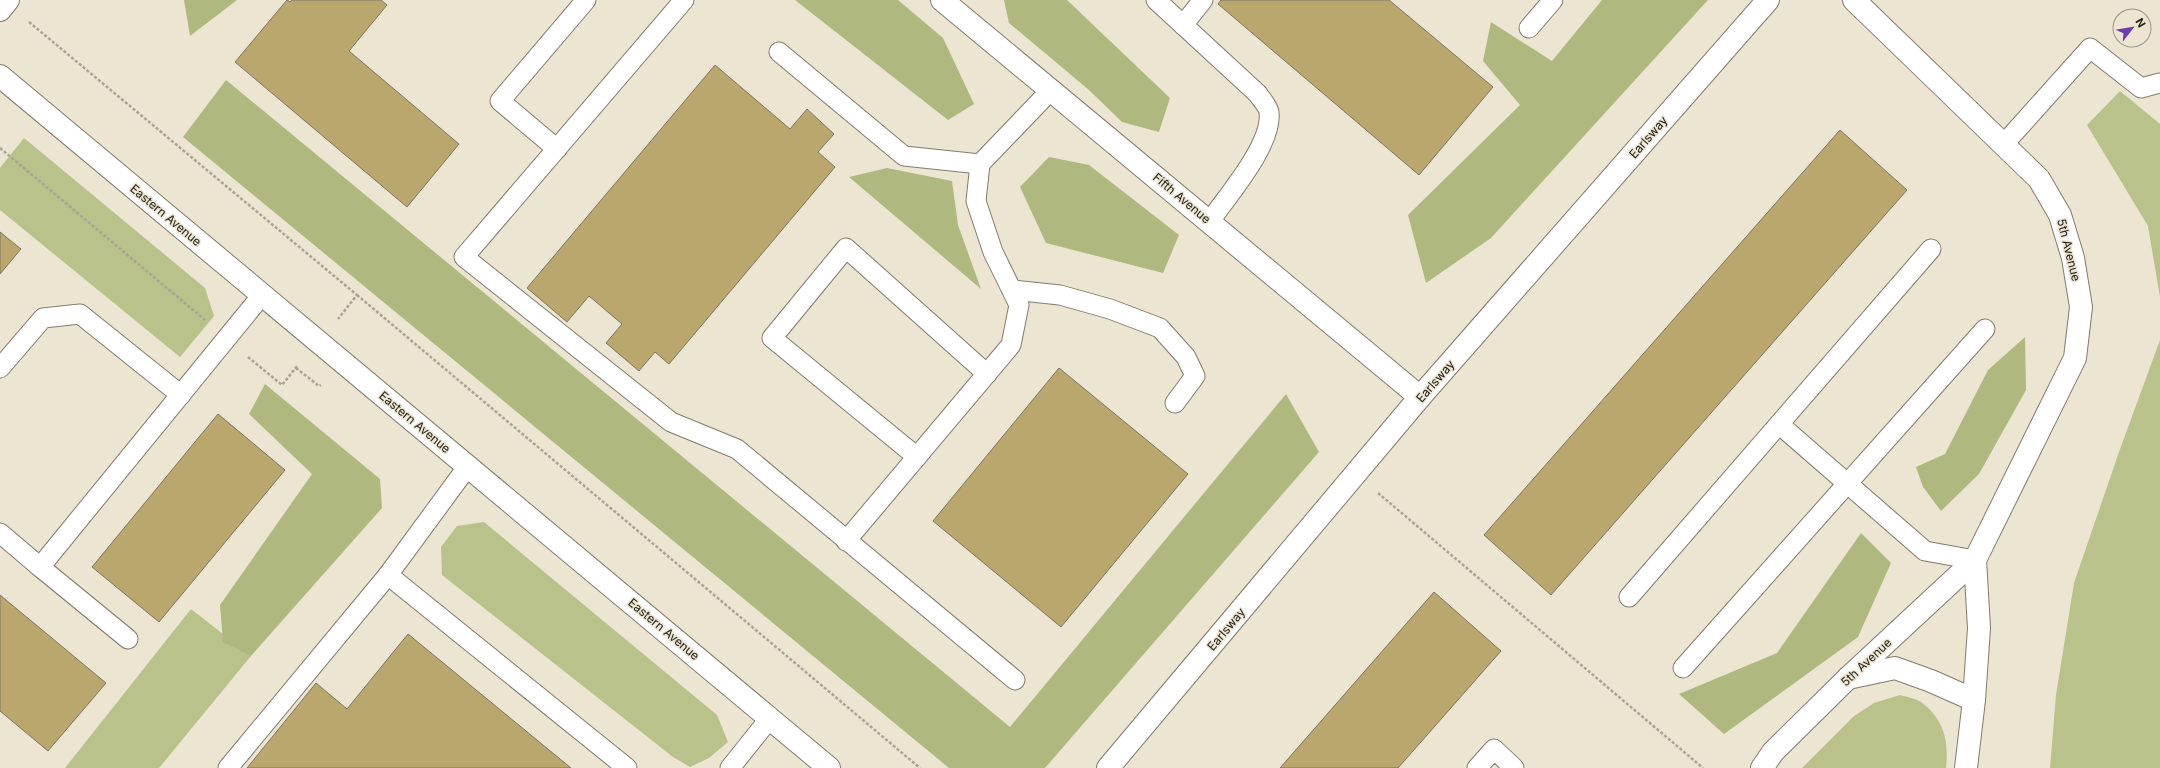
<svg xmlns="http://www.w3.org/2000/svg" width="2160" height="768" viewBox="0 0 2160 768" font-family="Inter,sans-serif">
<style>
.green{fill:#b8c28a}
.forest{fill:#afb97f}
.building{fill:#baa76d;stroke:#7c7665}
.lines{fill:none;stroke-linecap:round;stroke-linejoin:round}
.lane-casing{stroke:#817c6a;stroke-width:21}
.street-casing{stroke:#817c6a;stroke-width:24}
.secondary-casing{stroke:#817c6a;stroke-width:24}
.path{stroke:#a8a394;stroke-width:2.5;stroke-dasharray:3 2;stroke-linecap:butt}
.lane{stroke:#fff;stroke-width:19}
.street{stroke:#fff;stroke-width:22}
.secondary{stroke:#fff;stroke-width:22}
.labels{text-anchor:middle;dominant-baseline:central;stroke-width:3;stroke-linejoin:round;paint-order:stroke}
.street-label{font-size:12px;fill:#24211a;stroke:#ebe5d2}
</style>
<rect width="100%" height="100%" fill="#ebe5d2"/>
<!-- green -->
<g class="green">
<path d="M 2120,91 L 2160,124 L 2160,297 L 2148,226 L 2087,125 Z"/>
<path d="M 24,138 L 205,288 L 214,316 L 180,357 L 0,210 L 0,168 Z"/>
<path d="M 2160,340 L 2160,768 L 2050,768 L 2056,695 L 2074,583 L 2119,452 Z"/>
<path d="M 484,522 L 717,715 L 728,742 L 709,758 L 690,767 L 673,757 L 442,575 L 441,547 L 457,526 Z"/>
<path d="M 191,609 L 251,656 L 159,768 L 65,768 Z"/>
<path d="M 1900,695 C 1906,697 1915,698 1921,702 C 1944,719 1949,741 1946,768 L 1802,768 L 1854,716 L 1874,703 Z"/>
</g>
<!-- forest -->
<g class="forest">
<path d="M 184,0 L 237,0 L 190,36 Z"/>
<path d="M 795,0 L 898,0 L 943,38 L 974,104 L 948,120 Z"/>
<path d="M 1004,0 L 1067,0 L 1170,98 L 1159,132 L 1122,122 L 1089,90 L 1009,23 Z"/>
<path d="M 1602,0 L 1708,0 L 1491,238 L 1426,283 L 1408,215 L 1520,105 L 1483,61 L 1491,22 L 1552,61 Z"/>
<path d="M 226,80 L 1010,727 L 1286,394 L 1319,452 L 1045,768 L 949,768 L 183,137 Z"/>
<path d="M 1049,157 L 1089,165 L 1179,235 L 1163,273 L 1046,243 L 1020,187 Z"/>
<path d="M 887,168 L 952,181 L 958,225 L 981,289 L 849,177 Z"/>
<path d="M 2025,337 L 2026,390 L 1979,474 L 1941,511 L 1923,487 L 1916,467 L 1945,454 L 1988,370 Z"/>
<path d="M 265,384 L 380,479 L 382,508 L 251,656 L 223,642 L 220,605 L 312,474 L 249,414 Z"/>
<path d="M 1861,533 L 1891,563 L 1858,637 L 1724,734 L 1679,694 L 1777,653 Z"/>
</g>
<!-- building -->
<g class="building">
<path d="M 287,0 L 290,2 L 292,0 L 381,0 L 387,5 L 349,51 L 459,144 L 407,207 L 235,62 Z"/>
<path d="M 1221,0 L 1389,0 L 1493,87 L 1419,175 L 1218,4 Z"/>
<path d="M 715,65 L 790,129 L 807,109 L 834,134 L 818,152 L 835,167 L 669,364 L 655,352 L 639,371 L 606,343 L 622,324 L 589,296 L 567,322 L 527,288 Z"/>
<path d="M 1840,130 L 1907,190 L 1551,595 L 1484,535 Z"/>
<path d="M 0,232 L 21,249 L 0,274 Z"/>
<path d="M 1059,368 L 1188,474 L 1061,627 L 933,521 Z"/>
<path d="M 218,414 L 285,470 L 159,622 L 92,567 Z"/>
<path d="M 1434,592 L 1501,651 L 1398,768 L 1280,768 Z"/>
<path d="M 0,595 L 106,683 L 48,751 L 0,711 Z"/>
<path d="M 408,634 L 571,768 L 247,768 L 316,683 L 347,709 Z"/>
</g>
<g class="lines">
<defs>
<g id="lane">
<path d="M 684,0 L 464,257 L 671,422 L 737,449 L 1015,680"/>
<path d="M 1156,0 L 1258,94 C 1261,99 1268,106 1269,112 C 1273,144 1228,195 1210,221"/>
<path d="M 1183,25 L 1203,0"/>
<path d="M 1529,28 L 1553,0"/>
<path d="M 779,52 L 904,156 L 980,164 L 1051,90"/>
<path d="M 2003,145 L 2090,48 L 2141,88 L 2160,83"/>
<path d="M 557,149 L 500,101 L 586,0"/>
<path d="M 1012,290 L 1060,295 L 1110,309 L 1160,328 L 1186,357 L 1195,376 L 1175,403"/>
<path d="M 0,368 L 43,318 L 80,314 L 181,395"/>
<path d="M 1780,425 L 1925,551 L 1975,560"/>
<path d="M 917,457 L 772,338 L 846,248 L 987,374"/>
<path d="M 468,466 L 388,575 L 627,768"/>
<path d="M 0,533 L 40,567 L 262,295"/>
<path d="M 846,541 L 1011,345 L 1019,305 L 993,252 L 976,201 L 980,164"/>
<path d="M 40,567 L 128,639"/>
<path d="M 1629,597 L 1931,249"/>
<path d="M 1683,668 L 1985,329"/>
<path d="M 228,768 L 388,575"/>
<path d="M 730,768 L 770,718"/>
<path d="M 1477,768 L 1494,749 L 1514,768"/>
</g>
<g id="street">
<path d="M 942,0 L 1420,397"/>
<path d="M 0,10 L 8,0"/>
<path d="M 1848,678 L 1895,668 L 1931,681 L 1974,700"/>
<path d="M 1108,768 L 1420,397 L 1768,0"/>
<path d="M 1762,768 L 1773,752 L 1848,678 L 1975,560 L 2075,358 L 2081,307 L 2073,258 L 2060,215 L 2039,179 L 1854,0"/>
<path d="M 1966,768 L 1974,700 L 1979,628 L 1975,560"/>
</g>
<path id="secondary" d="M 0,76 L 829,768"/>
</defs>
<!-- lane casing -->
<use href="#lane" class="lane-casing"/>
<!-- street casing -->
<use href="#street" class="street-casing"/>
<!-- secondary casing -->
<use href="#secondary" class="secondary-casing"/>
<!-- path -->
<g class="path">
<path d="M 29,22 L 357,295 L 338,319"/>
<path d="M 0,148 L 205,320"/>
<path d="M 357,295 L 920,768"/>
<path d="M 248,357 L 282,385 L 298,365"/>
<path d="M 296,368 L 319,386 L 321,385"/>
<path d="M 1378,493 L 1703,768"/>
</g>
<!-- lane -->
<use href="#lane" class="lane"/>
<!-- street -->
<use href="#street" class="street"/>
<!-- secondary -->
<use href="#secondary" class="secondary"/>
</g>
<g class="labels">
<!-- street labels -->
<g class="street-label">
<text transform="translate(1648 137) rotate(-49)">Earlsway</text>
<text transform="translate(1182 198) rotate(40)">Fifth Avenue</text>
<text transform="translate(166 215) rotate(40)">Eastern Avenue</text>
<text transform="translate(2069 250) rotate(76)">5th Avenue</text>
<text transform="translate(1435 381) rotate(-49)">Earlsway</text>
<text transform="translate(415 422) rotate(40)">Eastern Avenue</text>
<text transform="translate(664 629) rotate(40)">Eastern Avenue</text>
<text transform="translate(1226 629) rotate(-50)">Earlsway</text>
<text transform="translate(1866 662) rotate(-43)">5th Avenue</text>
</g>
</g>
<!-- north arrow -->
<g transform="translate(2132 28) rotate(59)"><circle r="19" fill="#ebe5d2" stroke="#9b9788"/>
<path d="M0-3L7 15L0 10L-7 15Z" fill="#6d3ab1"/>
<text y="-6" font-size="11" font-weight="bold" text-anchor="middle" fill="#24211a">N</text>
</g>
</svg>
